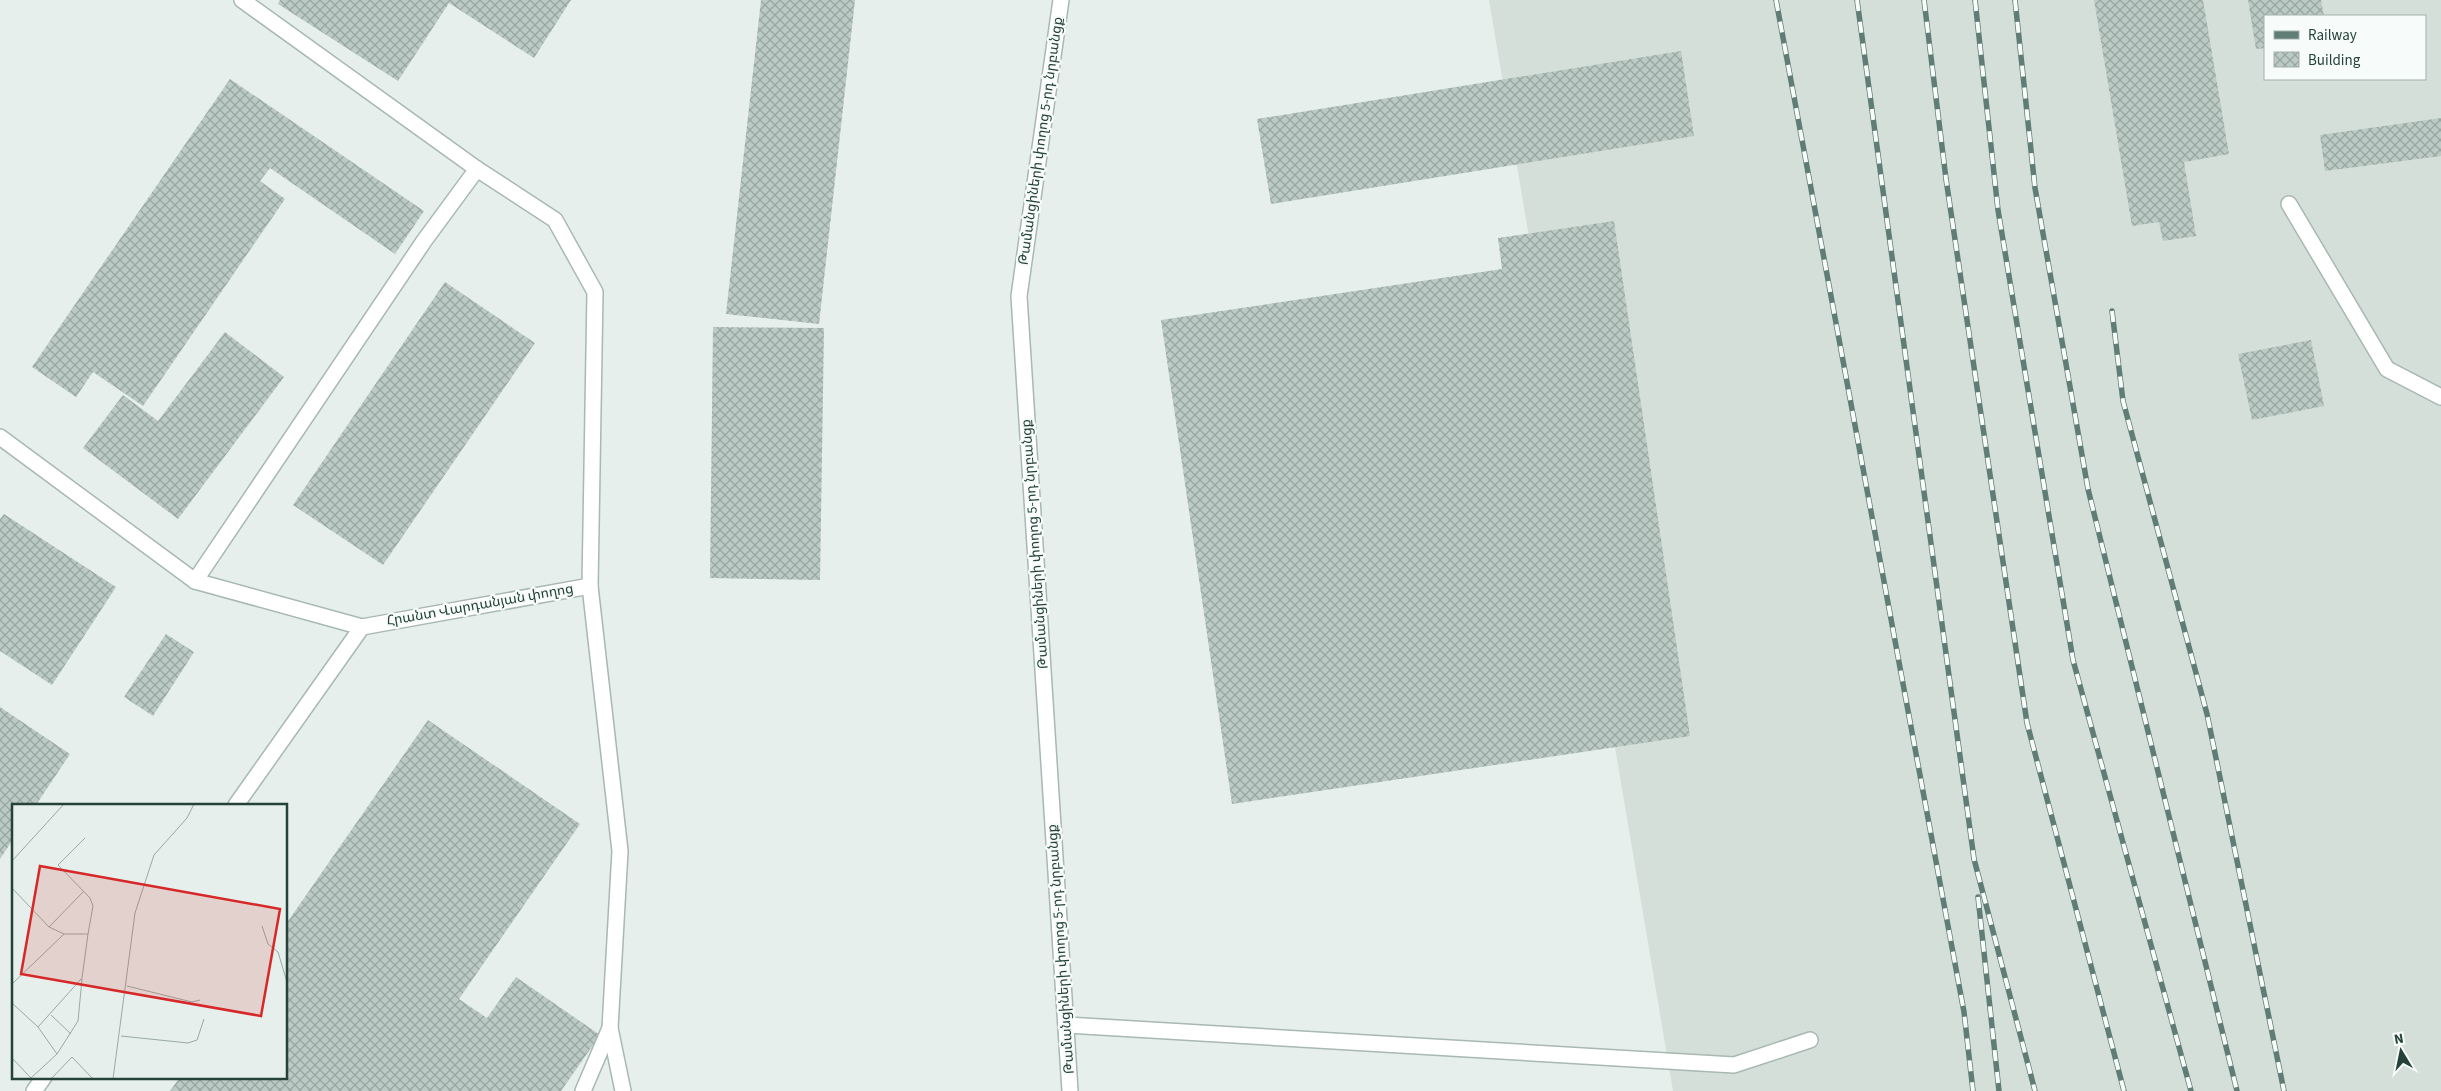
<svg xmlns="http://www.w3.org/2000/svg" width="2441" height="1091" viewBox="0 0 2441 1091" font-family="'Source Sans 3','Noto Sans Armenian',sans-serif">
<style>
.built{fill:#d4dfda;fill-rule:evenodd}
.building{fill:url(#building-cross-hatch)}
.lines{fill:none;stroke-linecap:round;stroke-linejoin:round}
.service-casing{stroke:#a8b8b2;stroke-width:18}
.service{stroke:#fff;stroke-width:15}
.rail-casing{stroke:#5f7d75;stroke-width:5.5}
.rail{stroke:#f7fbf9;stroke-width:4;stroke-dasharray:11;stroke-linecap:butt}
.labels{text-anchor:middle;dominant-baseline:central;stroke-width:4.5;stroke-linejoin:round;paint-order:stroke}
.street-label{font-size:14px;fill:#24423a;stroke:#f7fbf9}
.inset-road{fill:none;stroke:#98aaa4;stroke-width:1}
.view{fill:#d62828;fill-opacity:0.15;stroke:#d62828;stroke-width:2.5}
.inset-edge{fill:none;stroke:#24423a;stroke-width:2.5}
</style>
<defs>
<pattern id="building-cross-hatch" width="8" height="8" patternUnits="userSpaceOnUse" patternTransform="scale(1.25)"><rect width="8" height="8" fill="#bbcac4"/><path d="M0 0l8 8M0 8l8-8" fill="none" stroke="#98a6a0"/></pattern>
</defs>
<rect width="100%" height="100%" fill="#e6efeb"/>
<!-- built -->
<path class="built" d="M 1489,0 L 2441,0 L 2441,1091 L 1673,1091 ZM 2265,16 L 2425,16 L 2425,79 L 2265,79 Z"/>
<!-- building -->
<g class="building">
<path d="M 280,0 L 571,0 L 534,58 L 449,3 L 398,81 L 278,4 Z"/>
<path d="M 761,0 L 855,0 L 819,324 L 726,314 Z"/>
<path d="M 2094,0 L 2203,0 L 2229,154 L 2184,162 L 2196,236 L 2163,241 L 2159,222 L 2132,226 Z"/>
<path d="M 2248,0 L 2321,0 L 2324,16 L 2265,16 L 2265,48 L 2256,49 Z"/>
<path d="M 1681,51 L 1694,136 L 1271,204 L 1257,119 Z"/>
<path d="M 230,79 L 424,211 L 395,254 L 270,168 L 260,181 L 285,199 L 143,406 L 93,372 L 76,397 L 32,367 Z"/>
<path d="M 2441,118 L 2441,156 L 2325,171 L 2320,135 Z"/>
<path d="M 1614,221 L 1690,736 L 1232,804 L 1161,320 L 1502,269 L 1498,238 Z"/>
<path d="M 445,282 L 535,343 L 383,565 L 293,505 Z"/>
<path d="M 713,327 L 824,328 L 820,580 L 710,578 Z"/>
<path d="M 225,332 L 284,377 L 178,519 L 83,448 L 123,395 L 158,421 Z"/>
<path d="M 2311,340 L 2324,406 L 2252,420 L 2238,354 Z"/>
<path d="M 4,514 L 116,587 L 52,685 L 0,651 L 0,519 Z"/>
<path d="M 166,634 L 194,652 L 153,716 L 124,697 Z"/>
<path d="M 0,707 L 70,754 L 36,805 L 14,805 L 14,838 L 0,859 Z"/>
<path d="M 428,720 L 580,824 L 459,999 L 487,1018 L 516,977 L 600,1035 L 561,1091 L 170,1091 L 180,1077 L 286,1077 L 286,924 Z"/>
</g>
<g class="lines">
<defs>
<g id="service">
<path d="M 242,0 L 477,169 L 555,220 L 595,292 L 590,586"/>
<path d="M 1061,0 L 1019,296 L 1070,1091"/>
<path d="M 2289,204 L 2387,369 L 2441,397"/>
<path d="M 0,437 L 195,581 L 362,627 L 590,586 L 620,851 L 610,1028 L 583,1091"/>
<path d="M 195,581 L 424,241 L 477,169"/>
<path d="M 236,805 L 362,627"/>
<path d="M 1067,1025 L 1734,1065 L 1810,1040"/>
<path d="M 610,1028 L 623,1091"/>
<path d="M 34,1091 L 44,1077"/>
</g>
</defs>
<!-- service casing -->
<use href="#service" class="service-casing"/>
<!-- service -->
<use href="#service" class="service"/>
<defs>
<g id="rail">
<path d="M 1776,0 L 1964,1012 L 1973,1091"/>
<path d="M 1857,0 L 1974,859 L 2035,1091"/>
<path d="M 1924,0 L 1946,179 L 2027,723 L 2124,1091"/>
<path d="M 1975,0 L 1998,210 L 2073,660 L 2191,1091"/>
<path d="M 2015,0 L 2035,188 L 2088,489 L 2237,1091"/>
<path d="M 2112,311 L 2123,401 L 2207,714 L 2284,1091"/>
<path d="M 1978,897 L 1999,1091"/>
</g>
</defs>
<!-- rail casing -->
<use href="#rail" class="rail-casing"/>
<!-- rail -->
<use href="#rail" class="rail"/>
</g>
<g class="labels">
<!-- street labels -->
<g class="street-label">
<text transform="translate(1041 141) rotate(-82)">Թամանցիների փողոց 5-րդ նրբանցք</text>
<text transform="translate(1035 544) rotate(-94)">Թամանցիների փողոց 5-րդ նրբանցք</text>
<text transform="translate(480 605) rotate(-10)">Հրանտ Վարդանյան փողոց</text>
<text transform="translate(1061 949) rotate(-94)">Թամանցիների փողոց 5-րդ նրբանցք</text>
</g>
</g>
<!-- overview -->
<g transform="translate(12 804)">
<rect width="275" height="275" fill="#e6efeb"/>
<path class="inset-road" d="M 73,34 L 46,61 L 78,94 L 81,102 L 76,130M 0,57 L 52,0M 0,84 L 37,123 L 52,130 L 76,130 L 70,174 L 26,223M 250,122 L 256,140 L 266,148 L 275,178M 37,123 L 72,87M 0,180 L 52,130M 115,182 L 180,198 L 188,196M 0,199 L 26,223 L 45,250 L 19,274 L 0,254M 39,211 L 59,230M 109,232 L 176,239 L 185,236 L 192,215M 45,250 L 66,217 L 70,175M 39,275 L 60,253 L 81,275M 101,275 L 123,109 L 142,51 L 175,14 L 182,0"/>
<path class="view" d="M 28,62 L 268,105 L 249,212 L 9,170 Z"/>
<rect width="275" height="275" class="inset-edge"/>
</g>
<!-- legend -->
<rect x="2264" y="15" width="162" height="65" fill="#f7fbf9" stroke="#a3b1ad"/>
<rect x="2274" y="31" width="25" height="8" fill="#5f7d75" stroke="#a3b1ad"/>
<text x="2308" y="40" font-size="15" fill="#24423a">Railway</text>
<rect x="2274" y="52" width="25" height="15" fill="url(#building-cross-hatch)" stroke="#a3b1ad"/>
<text x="2308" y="65" font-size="15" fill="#24423a">Building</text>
<!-- north arrow -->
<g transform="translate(2401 1051) rotate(350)" stroke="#f7fbf9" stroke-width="4" paint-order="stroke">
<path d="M0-4L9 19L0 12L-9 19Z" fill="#24423a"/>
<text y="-8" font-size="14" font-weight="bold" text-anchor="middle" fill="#24423a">N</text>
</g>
</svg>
